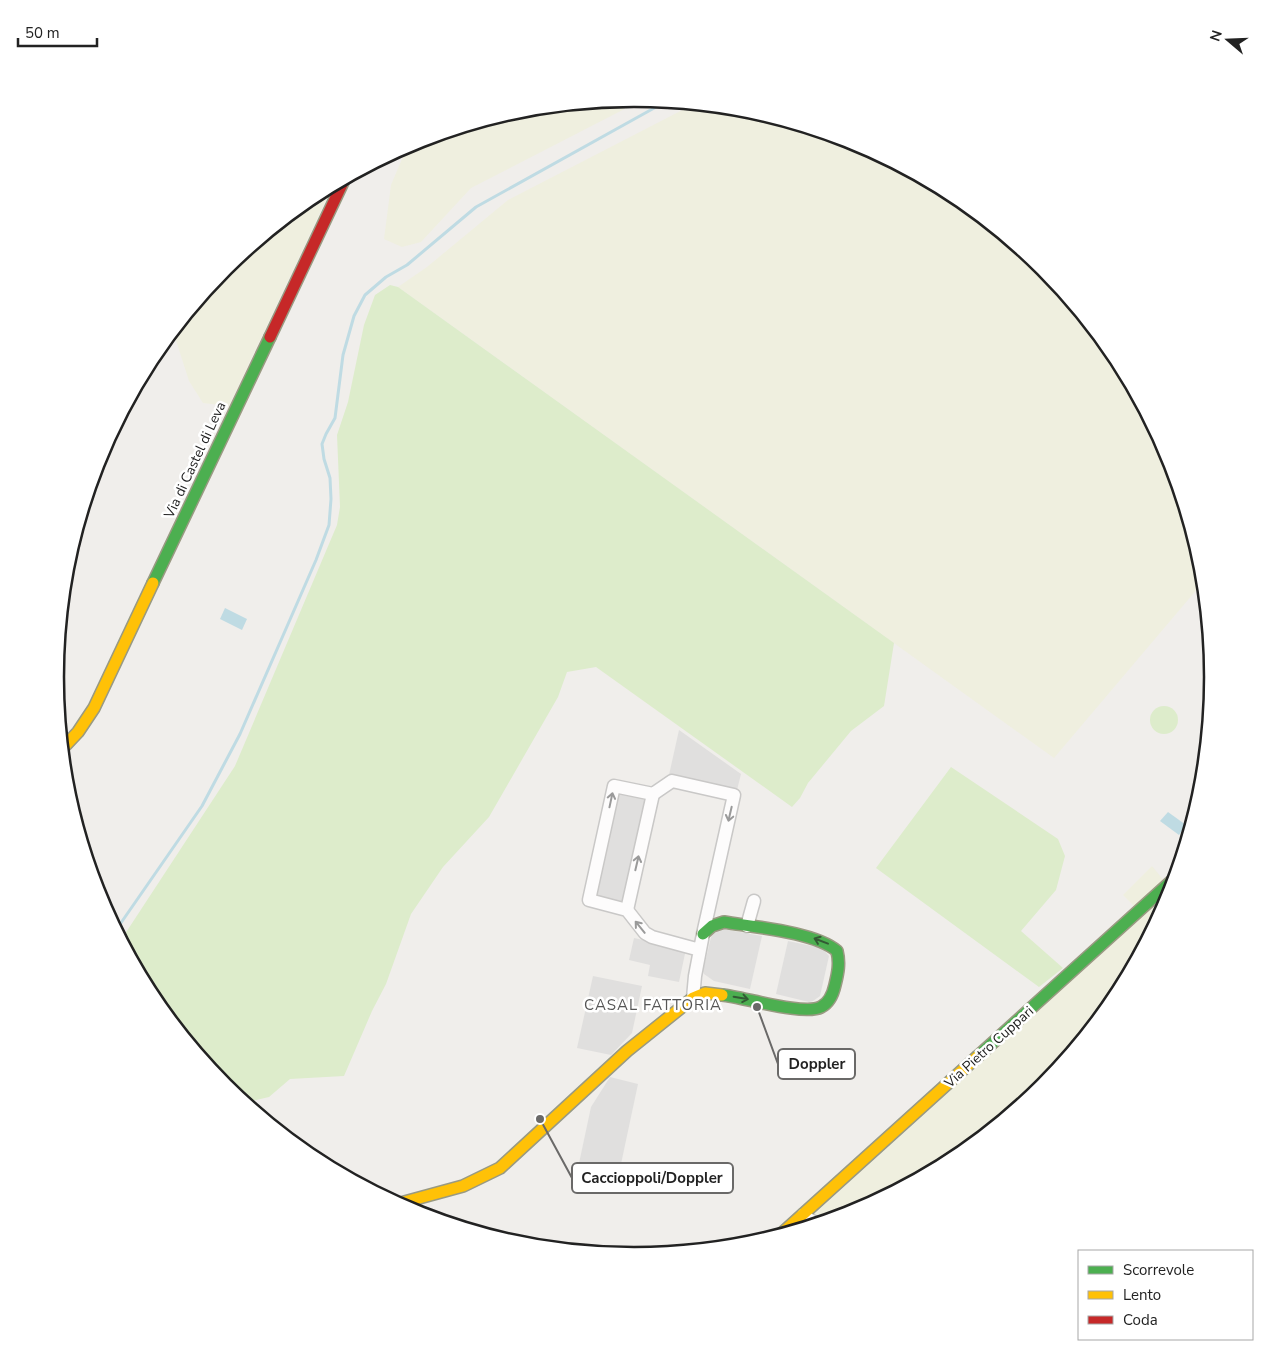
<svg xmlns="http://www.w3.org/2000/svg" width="1268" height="1355" viewBox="0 0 1268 1355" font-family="'Nunito Sans',sans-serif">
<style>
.farmland{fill:#efefdf}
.grass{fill:#ddeccb}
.parking{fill:#e0dfde}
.water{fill:#bfdbe3}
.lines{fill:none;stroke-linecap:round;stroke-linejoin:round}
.stream{stroke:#bfdbe3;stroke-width:3}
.street-casing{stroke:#c9c8c7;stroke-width:15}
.fast-casing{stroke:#999a82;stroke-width:14}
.slow-casing{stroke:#999a82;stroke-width:14}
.jam-casing{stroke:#999a82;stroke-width:14}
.street{stroke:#fdfcfc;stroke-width:12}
.fast{stroke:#4caf50;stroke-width:11}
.slow{stroke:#ffc107;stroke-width:11}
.jam{stroke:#c62828;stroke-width:11}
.oneway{stroke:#9a9a9a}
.oneway2{stroke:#335a34}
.labels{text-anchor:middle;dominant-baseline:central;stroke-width:5;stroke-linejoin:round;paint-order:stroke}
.street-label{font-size:14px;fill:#222;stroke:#fff}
.neighbourhood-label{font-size:15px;letter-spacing:1px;fill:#555;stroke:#fff}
.rim{fill:none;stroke:#222;stroke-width:2.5}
.leader{fill:none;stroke:#6a6968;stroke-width:2}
.callout-dot{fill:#6a6968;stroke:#fff;stroke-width:2}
.callout{fill:#fff;stroke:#6a6968;stroke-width:2}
.callout-label{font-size:15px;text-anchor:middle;font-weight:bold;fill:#222}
</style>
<rect width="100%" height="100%" fill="#f0eeeb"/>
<!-- farmland -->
<g class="farmland">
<path d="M 634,99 L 644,99 L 471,188 L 421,242 L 402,247 L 384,239 L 391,185 L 405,152 L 411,143 L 521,110 Z"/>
<path d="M 694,104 L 747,110 L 856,143 L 956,196 L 1044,268 L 1116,356 L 1169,456 L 1202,565 L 1204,581 L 1054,758 L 398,287 L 427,267 L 508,200 Z"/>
<path d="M 333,185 L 229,406 L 203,403 L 189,381 L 173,331 L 225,268 L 313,196 Z"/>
<path d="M 1152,866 L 1165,882 L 1136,908 L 1123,895 Z"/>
<path d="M 1172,890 L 1169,899 L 1115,999 L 1043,1087 L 955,1159 L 855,1213 L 823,1222 L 813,1215 Z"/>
</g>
<!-- grass -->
<g class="grass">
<path d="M 390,285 L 398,287 L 894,643 L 884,706 L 851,731 L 808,783 L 800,798 L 792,807 L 596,667 L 567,672 L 558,697 L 489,817 L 443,867 L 411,914 L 386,984 L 372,1011 L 344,1076 L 290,1079 L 269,1097 L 244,1103 L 224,1087 L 152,999 L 121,940 L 235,766 L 337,525 L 340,507 L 337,435 L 348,402 L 364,325 L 375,295 Z"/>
<circle cx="1164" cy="720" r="14"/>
<path d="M 951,767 L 1058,839 L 1065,856 L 1056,890 L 1021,931 L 1063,968 L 1039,987 L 876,868 Z"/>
</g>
<!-- parking -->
<g class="parking">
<path d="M 679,730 L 741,774 L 737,790 L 669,775 Z"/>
<path d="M 615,790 L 647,795 L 625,902 L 592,895 Z"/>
<path d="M 717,928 L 762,936 L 750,989 L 714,981 L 704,974 L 703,971 L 712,933 Z"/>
<path d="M 634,938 L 686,949 L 679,982 L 648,976 L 650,965 L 629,960 Z"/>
<path d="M 788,941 L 822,948 L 829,956 L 820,996 L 813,1001 L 809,1002 L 776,994 Z"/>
<path d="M 593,976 L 642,986 L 632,1033 L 611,1055 L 577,1048 Z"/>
<path d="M 610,1077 L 638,1084 L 618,1178 L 578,1168 L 591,1107 Z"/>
</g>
<!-- water -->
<g class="water">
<path d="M 225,608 L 247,619 L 242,630 L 220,619 Z"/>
<path d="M 1168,812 L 1186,825 L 1179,835 L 1160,821 Z"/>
</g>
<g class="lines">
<!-- stream -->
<path class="stream" d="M 116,930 L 202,806 L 240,734 L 316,560 L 329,525 L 331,499 L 330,478 L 324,459 L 322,444 L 326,434 L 335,418 L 343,355 L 354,316 L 365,295 L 386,277 L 407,265 L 476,207 L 665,102"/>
<defs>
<g id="street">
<path d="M 627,910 L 653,794"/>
<path d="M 747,926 L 754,901"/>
<path d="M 693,998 L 695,976 L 703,934 L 734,795 L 672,781 L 653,794 L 614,786 L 589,900 L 627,910 L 645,933 L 652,937 L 700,950"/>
<path d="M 803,1215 L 816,1224"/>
</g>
<g id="fast">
<path d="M 153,583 L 270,337"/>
<path d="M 703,934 L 712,926 L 724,922 C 754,927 815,932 837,951 C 840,963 838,973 835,985 C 833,994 829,1003 821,1007 C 804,1016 743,997 722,995"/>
<path d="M 977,1057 L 1175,878"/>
</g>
<g id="slow">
<path d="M 62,749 L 78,732 L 94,708 L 153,583"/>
<path d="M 397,1204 L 463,1186 L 500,1168 L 627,1051 L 693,998 L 705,993 L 722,995"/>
<path d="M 780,1235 L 977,1057"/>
</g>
<path id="jam" d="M 270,337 L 345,178"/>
</defs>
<!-- street casing -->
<use href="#street" class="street-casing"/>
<!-- fast casing -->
<use href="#fast" class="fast-casing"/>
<!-- slow casing -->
<use href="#slow" class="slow-casing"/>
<!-- jam casing -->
<use href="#jam" class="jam-casing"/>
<!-- street -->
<use href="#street" class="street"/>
<!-- fast -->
<use href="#fast" class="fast"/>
<!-- slow -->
<use href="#slow" class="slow"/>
<!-- jam -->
<use href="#jam" class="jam"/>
</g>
<!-- one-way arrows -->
<defs><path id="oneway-shaft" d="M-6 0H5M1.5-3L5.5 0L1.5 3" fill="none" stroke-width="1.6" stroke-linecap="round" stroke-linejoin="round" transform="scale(1.25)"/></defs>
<g class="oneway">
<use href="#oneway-shaft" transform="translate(611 800) rotate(-78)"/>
<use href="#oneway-shaft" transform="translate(730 814) rotate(103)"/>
<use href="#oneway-shaft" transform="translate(637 863) rotate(-77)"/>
<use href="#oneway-shaft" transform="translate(640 927) rotate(-129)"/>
</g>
<g class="oneway2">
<use href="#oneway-shaft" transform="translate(821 941) rotate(-159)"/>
<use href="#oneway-shaft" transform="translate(741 998) rotate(10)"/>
</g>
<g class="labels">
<!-- street labels -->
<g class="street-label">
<text transform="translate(195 460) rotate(-65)">Via di Castel di Leva</text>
<text transform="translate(989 1047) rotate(-42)">Via Pietro Cuppari</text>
</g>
<!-- neighbourhood labels -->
<g class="neighbourhood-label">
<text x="653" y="1005">CASAL FATTORIA</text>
</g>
</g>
<!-- crop -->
<path d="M0 0H1268V1355H0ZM64 677a570 570 0 1 1 1140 0a570 570 0 1 1-1140 0Z" fill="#fff" fill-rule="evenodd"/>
<path class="rim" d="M64 677a570 570 0 1 1 1140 0a570 570 0 1 1-1140 0Z"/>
<!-- callouts -->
<path class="leader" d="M757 1007L778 1064M540 1119L572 1178"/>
<g class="callout-dot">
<circle cx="757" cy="1007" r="5"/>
<circle cx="540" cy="1119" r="5"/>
</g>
<g class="callout">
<rect x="778" y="1049" width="77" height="30" rx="5"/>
<rect x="572" y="1163" width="161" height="30" rx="5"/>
</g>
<g class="callout-label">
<text x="817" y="1069">Doppler</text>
<text x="652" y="1183">Caccioppoli/Doppler</text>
</g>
<!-- legend -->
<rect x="1078" y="1250" width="175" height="90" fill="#ffffff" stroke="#a7a7a7"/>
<rect x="1088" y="1266" width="25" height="8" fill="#4caf50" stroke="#a7a7a7"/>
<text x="1123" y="1275" font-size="15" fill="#222222">Scorrevole</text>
<rect x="1088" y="1291" width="25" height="8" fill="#ffc107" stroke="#a7a7a7"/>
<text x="1123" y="1300" font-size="15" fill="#222222">Lento</text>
<rect x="1088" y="1316" width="25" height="8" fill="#c62828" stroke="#a7a7a7"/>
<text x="1123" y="1325" font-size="15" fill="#222222">Coda</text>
<!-- north arrow -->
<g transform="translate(1228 40) rotate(289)" stroke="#ffffff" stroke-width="4" paint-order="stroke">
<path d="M0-4L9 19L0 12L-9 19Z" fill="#222222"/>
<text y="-8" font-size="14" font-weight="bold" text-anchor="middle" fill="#222222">N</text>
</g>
<!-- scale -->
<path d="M18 38v8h79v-8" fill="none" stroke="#222222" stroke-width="2.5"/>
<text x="25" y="38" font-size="15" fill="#222222" stroke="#ffffff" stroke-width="4" paint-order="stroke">50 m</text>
</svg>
